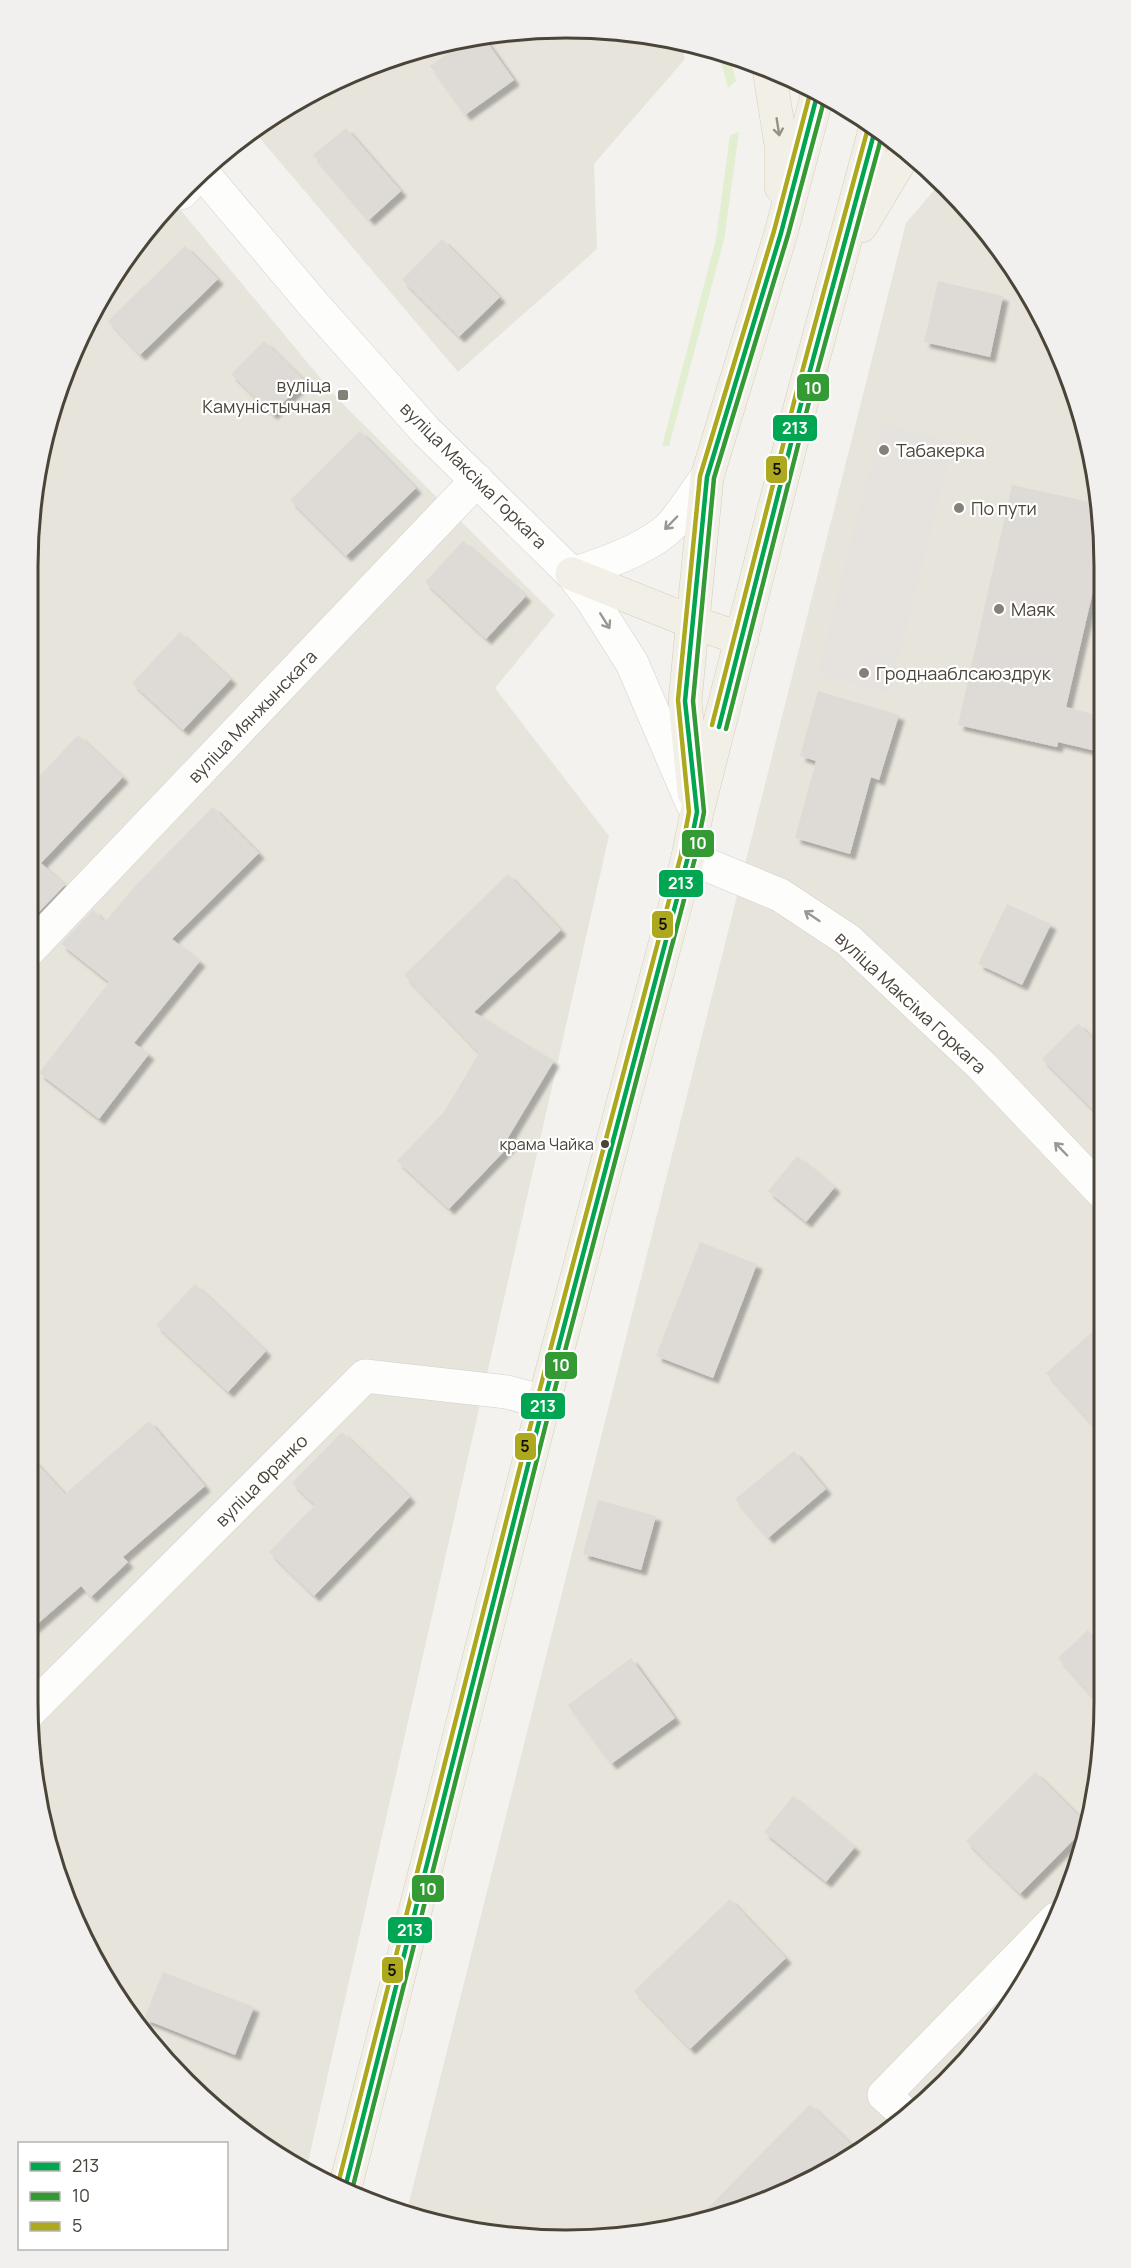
<svg xmlns="http://www.w3.org/2000/svg" width="1131" height="2268" viewBox="0 0 1131 2268" font-family="Manrope,sans-serif">
<style>
.residential{fill:#e7e4dc}
.green{fill:#e1eecf}
.parking{fill:#e6e3df}
.building{fill:#dedbd6;filter:url(#shadow)}
.lines{fill:none;stroke-linecap:round;stroke-linejoin:round}
.minor-casing{stroke:#d2d0cb;stroke-width:34}
.major-casing{stroke:#d6cebb;stroke-width:34}
.minor{stroke:#fdfdfc;stroke-width:33}
.major{stroke:#f2efe6;stroke-width:33}
.bus-1-casing{stroke:#fff;stroke-width:9}
.bus-2-casing{stroke:#fff;stroke-width:9}
.bus-3-casing{stroke:#fff;stroke-width:9}
.bus-1{stroke:#00a651;stroke-width:4.5}
.bus-2{stroke:#349a34;stroke-width:4.5}
.bus-3{stroke:#ada91e;stroke-width:4.5}
.oneway{stroke:#969187}
.oneway2{stroke:#9b9791}
.poi-dot{fill:#868178;stroke:#fff;stroke-width:2}
.bus-dot{fill:#4b4439;stroke:#fff;stroke-width:2}
.labels{text-anchor:middle;dominant-baseline:central;stroke-width:4.5;stroke-linejoin:round;paint-order:stroke}
.bus-label{font-size:16px;fill:#4b4439;stroke:#fff;text-anchor:end}
.poi-label{font-size:18px;fill:#4b4439;stroke:#fff;text-anchor:start}
.street-label{font-size:18px;fill:#4b4439;stroke:#fff}
.rim{fill:none;stroke:#4b4439;stroke-width:3}
.line-badge{stroke:#fff;stroke-width:2}
.badge-label{font-size:16px;text-anchor:middle;font-weight:bold;fill:#fff}
.pale-badge-label{font-size:16px;text-anchor:middle;font-weight:bold;fill:#111}
</style>
<defs>
<filter id="shadow"><feDropShadow dx="5.5" dy="5.5" stdDeviation="1.5" flood-color="#0004"/></filter>
</defs>
<rect width="100%" height="100%" fill="#f4f2ee"/>
<!-- residential -->
<g class="residential">
<path d="M 600,28 L 680,41 L 685,59 L 594,164 L 597,249 L 458,372 L 253,130 L 296,99 L 392,56 L 495,32 Z"/>
<path d="M 941,182 L 993,238 L 1063,360 L 1099,495 L 1101,1178 L 888,953 L 1101,1190 L 1103,1737 L 1086,1842 L 1049,1940 L 947,2083 L 803,2186 L 635,2236 L 460,2231 L 406,2214 L 906,223 Z"/>
<path d="M 173,201 L 337,398 L 555,615 L 495,688 L 609,836 L 306,2171 L 267,2150 L 138,2031 L 56,1876 L 27,1702 L 28,531 L 45,426 L 82,328 L 138,238 Z"/>
</g>
<!-- green -->
<g class="green">
<path d="M 718,50 L 729,54 L 736,81 L 728,88 Z"/>
<path d="M 739,132 L 724,240 L 669,446 L 662,446 L 716,239 L 730,135 Z"/>
</g>
<!-- parking -->
<path class="parking" d="M 881,423 L 954,441 L 890,694 L 817,675 Z"/>
<!-- building -->
<g class="building">
<path d="M 482,35 L 514,80 L 465,115 L 430,66 L 471,37 Z"/>
<path d="M 346,128 L 401,191 L 369,220 L 313,155 Z"/>
<path d="M 442,239 L 500,297 L 459,337 L 402,280 Z"/>
<path d="M 185,246 L 218,279 L 140,355 L 108,321 Z"/>
<path d="M 938,281 L 1003,296 L 990,357 L 924,342 Z"/>
<path d="M 264,341 L 305,381 L 272,414 L 231,374 Z"/>
<path d="M 360,431 L 416,488 L 346,556 L 290,500 Z"/>
<path d="M 1012,485 L 1099,504 L 1100,561 L 1066,707 L 1100,716 L 1100,752 L 1058,742 L 1057,747 L 958,725 Z"/>
<path d="M 463,541 L 526,596 L 486,639 L 425,582 Z"/>
<path d="M 180,632 L 231,679 L 183,730 L 132,683 Z"/>
<path d="M 818,691 L 899,715 L 879,780 L 871,777 L 850,854 L 795,838 L 816,761 L 800,756 Z"/>
<path d="M 78,735 L 123,777 L 41,863 L 65,885 L 31,920 L 28,918 L 28,788 Z"/>
<path d="M 213,807 L 259,853 L 172,939 L 200,961 L 134,1043 L 149,1054 L 99,1119 L 39,1073 L 109,982 L 61,944 L 93,910 L 105,922 L 136,885 Z"/>
<path d="M 508,874 L 561,930 L 474,1012 L 554,1061 L 506,1141 L 510,1145 L 449,1209 L 397,1161 L 444,1112 L 479,1053 L 404,975 Z"/>
<path d="M 1007,904 L 1051,924 L 1022,985 L 978,964 Z"/>
<path d="M 1078,1023 L 1101,1047 L 1101,1118 L 1042,1059 Z"/>
<path d="M 797,1156 L 835,1187 L 806,1222 L 768,1191 Z"/>
<path d="M 700,1242 L 757,1264 L 713,1378 L 656,1356 Z"/>
<path d="M 195,1284 L 266,1351 L 228,1392 L 156,1325 Z"/>
<path d="M 1102,1323 L 1102,1435 L 1046,1373 Z"/>
<path d="M 149,1421 L 205,1486 L 123,1557 L 128,1562 L 91,1597 L 81,1586 L 27,1633 L 27,1453 L 65,1494 Z"/>
<path d="M 342,1432 L 410,1497 L 314,1596 L 269,1552 L 315,1505 L 292,1483 Z"/>
<path d="M 794,1451 L 826,1489 L 768,1538 L 735,1499 Z"/>
<path d="M 598,1500 L 656,1516 L 641,1570 L 583,1554 Z"/>
<path d="M 1088,1630 L 1103,1647 L 1103,1708 L 1058,1658 Z"/>
<path d="M 631,1658 L 675,1718 L 611,1764 L 568,1705 Z"/>
<path d="M 1035,1772 L 1088,1825 L 1020,1894 L 966,1841 Z"/>
<path d="M 793,1796 L 855,1847 L 826,1882 L 764,1832 Z"/>
<path d="M 730,1899 L 786,1958 L 690,2049 L 634,1991 Z"/>
<path d="M 163,1972 L 254,2007 L 235,2055 L 144,2019 Z"/>
<path d="M 810,2104 L 855,2148 L 803,2186 L 699,2217 Z"/>
</g>
<g class="lines">
<defs>
<g id="minor">
<path d="M 201,171 L 314,305 L 426,431 L 572,574 L 592,600 L 632,663 L 692,803"/>
<path d="M 181,193 L 202,171"/>
<path d="M 572,574 C 601,565 649,548 671,526 C 684,511 695,493 707,477"/>
<path d="M 688,857 L 780,895 L 848,940 L 982,1066 L 1101,1191"/>
<path d="M 28,951 L 477,480"/>
<path d="M 29,1712 L 365,1376 L 507,1392 L 544,1402"/>
<path d="M 904,2113 L 884,2095 L 1056,1919"/>
</g>
<g id="major">
<path d="M 769,69 L 781,145 L 781,187"/>
<path d="M 861,226 L 906,151"/>
<path d="M 572,574 L 692,622 L 742,639"/>
<path d="M 694,793 L 685,701 L 707,477 L 781,233 L 818,92"/>
<path d="M 344,2192 L 544,1402 L 688,857 L 697,812 L 802,400 L 875,130"/>
</g>
</defs>
<!-- minor casing -->
<use href="#minor" class="minor-casing"/>
<!-- major casing -->
<use href="#major" class="major-casing"/>
<!-- minor -->
<use href="#minor" class="minor"/>
<!-- major -->
<use href="#major" class="major"/>
<defs>
<g id="bus-1">
<path d="M 719,727 L 802,400 L 875,130"/>
<path d="M 344,2192 L 544,1402 L 688,857 L 697,812 L 685,701 L 707,477 L 781,233 L 818,92"/>
</g>
<g id="bus-2">
<path d="M 726,729 L 809,402 L 882,135"/>
<path d="M 351,2194 L 551,1404 L 695,858 L 704,812 L 693,701 L 714,478 L 788,235 L 825,97"/>
</g>
<g id="bus-3">
<path d="M 712,725 L 795,398 L 868,128"/>
<path d="M 337,2188 L 537,1400 L 681,855 L 689,812 L 678,700 L 700,476 L 774,231 L 811,90"/>
</g>
</defs>
<!-- bus-1 casing -->
<use href="#bus-1" class="bus-1-casing"/>
<!-- bus-2 casing -->
<use href="#bus-2" class="bus-2-casing"/>
<!-- bus-3 casing -->
<use href="#bus-3" class="bus-3-casing"/>
<!-- bus-1 -->
<use href="#bus-1" class="bus-1"/>
<!-- bus-2 -->
<use href="#bus-2" class="bus-2"/>
<!-- bus-3 -->
<use href="#bus-3" class="bus-3"/>
</g>
<!-- one-way arrows -->
<defs><path id="oneway-shaft" d="M-6 0H5M1.5-3L5.5 0L1.5 3" fill="none" stroke-width="1.6" stroke-linecap="round" stroke-linejoin="round" transform="scale(1.5)"/></defs>
<use class="oneway" href="#oneway-shaft" transform="translate(778 127) rotate(81)"/>
<g class="oneway2">
<use href="#oneway-shaft" transform="translate(671 523) rotate(134)"/>
<use href="#oneway-shaft" transform="translate(605 621) rotate(58)"/>
<use href="#oneway-shaft" transform="translate(812 916) rotate(-146)"/>
<use href="#oneway-shaft" transform="translate(1061 1149) rotate(-134)"/>
</g>
<!-- markers -->
<g class="poi-dot">
<rect x="337" y="389" width="12" height="12" rx="3"/>
<circle cx="884" cy="450" r="6"/>
<circle cx="959" cy="508" r="6"/>
<circle cx="999" cy="609" r="6"/>
<circle cx="864" cy="673" r="6"/>
</g>
<circle class="bus-dot" cx="605" cy="1144" r="5"/>
<g class="labels">
<!-- bus labels -->
<g class="bus-label">
<text x="594" y="1144">крама Чайка</text>
</g>
<!-- poi labels -->
<g class="poi-label">
<text x="331" y="385" text-anchor="end">вуліца<tspan x="331" dy="21">Камуністычная</tspan></text>
<text x="896" y="450">Табакерка</text>
<text x="971" y="508">По пути</text>
<text x="1011" y="609">Маяк</text>
<text x="876" y="673">Гроднааблсаюздрук</text>
</g>
<!-- street labels -->
<g class="street-label">
<text transform="translate(474 475) rotate(45)">вуліца Максіма Горкага</text>
<text transform="translate(252 716) rotate(-46)">вуліца Мянжынскага</text>
<text transform="translate(911 1002) rotate(43)">вуліца Максіма Горкага</text>
<text transform="translate(261 1480) rotate(-45)">вуліца Франко</text>
</g>
</g>
<!-- crop -->
<path d="M0 0H1131V2268H0ZM566 38H566A528 528 0 0 1 1094 566V1702A528 528 0 0 1 566 2230H566A528 528 0 0 1 38 1702V566A528 528 0 0 1 566 38Z" fill="#f1f0ef" fill-rule="evenodd"/>
<path class="rim" d="M566 38H566A528 528 0 0 1 1094 566V1702A528 528 0 0 1 566 2230H566A528 528 0 0 1 38 1702V566A528 528 0 0 1 566 38Z"/>
<g class="line-badge">
<rect x="796" y="373" width="34" height="29" rx="6" fill="#349a34"/>
<rect x="772" y="414" width="46" height="28" rx="6" fill="#00a651"/>
<rect x="765" y="455" width="23" height="29" rx="6" fill="#ada91e"/>
<rect x="681" y="829" width="34" height="29" rx="6" fill="#349a34"/>
<rect x="658" y="869" width="46" height="29" rx="6" fill="#00a651"/>
<rect x="651" y="910" width="23" height="29" rx="6" fill="#ada91e"/>
<rect x="544" y="1351" width="34" height="29" rx="6" fill="#349a34"/>
<rect x="520" y="1392" width="46" height="28" rx="6" fill="#00a651"/>
<rect x="514" y="1432" width="23" height="29" rx="6" fill="#ada91e"/>
<rect x="411" y="1874" width="34" height="29" rx="6" fill="#349a34"/>
<rect x="387" y="1916" width="46" height="28" rx="6" fill="#00a651"/>
<rect x="381" y="1956" width="23" height="28" rx="6" fill="#ada91e"/>
</g>
<g class="badge-label">
<text x="813" y="394">10</text>
<text x="795" y="434">213</text>
<text x="698" y="849">10</text>
<text x="681" y="889">213</text>
<text x="561" y="1371">10</text>
<text x="543" y="1412">213</text>
<text x="428" y="1895">10</text>
<text x="410" y="1936">213</text>
</g>
<g class="pale-badge-label">
<text x="777" y="475">5</text>
<text x="663" y="930">5</text>
<text x="525" y="1452">5</text>
<text x="392" y="1976">5</text>
</g>
<!-- legend -->
<rect x="18" y="2142" width="210" height="108" fill="#ffffff" stroke="#b7b4b0" stroke-width="1.5"/>
<rect x="30" y="2162" width="30" height="9" fill="#00a651" stroke="#b7b4b0" stroke-width="1.5"/>
<text x="72" y="2172" font-size="18" fill="#4b4439">213</text>
<rect x="30" y="2192" width="30" height="9" fill="#349a34" stroke="#b7b4b0" stroke-width="1.5"/>
<text x="72" y="2202" font-size="18" fill="#4b4439">10</text>
<rect x="30" y="2222" width="30" height="9" fill="#ada91e" stroke="#b7b4b0" stroke-width="1.5"/>
<text x="72" y="2232" font-size="18" fill="#4b4439">5</text>
</svg>
